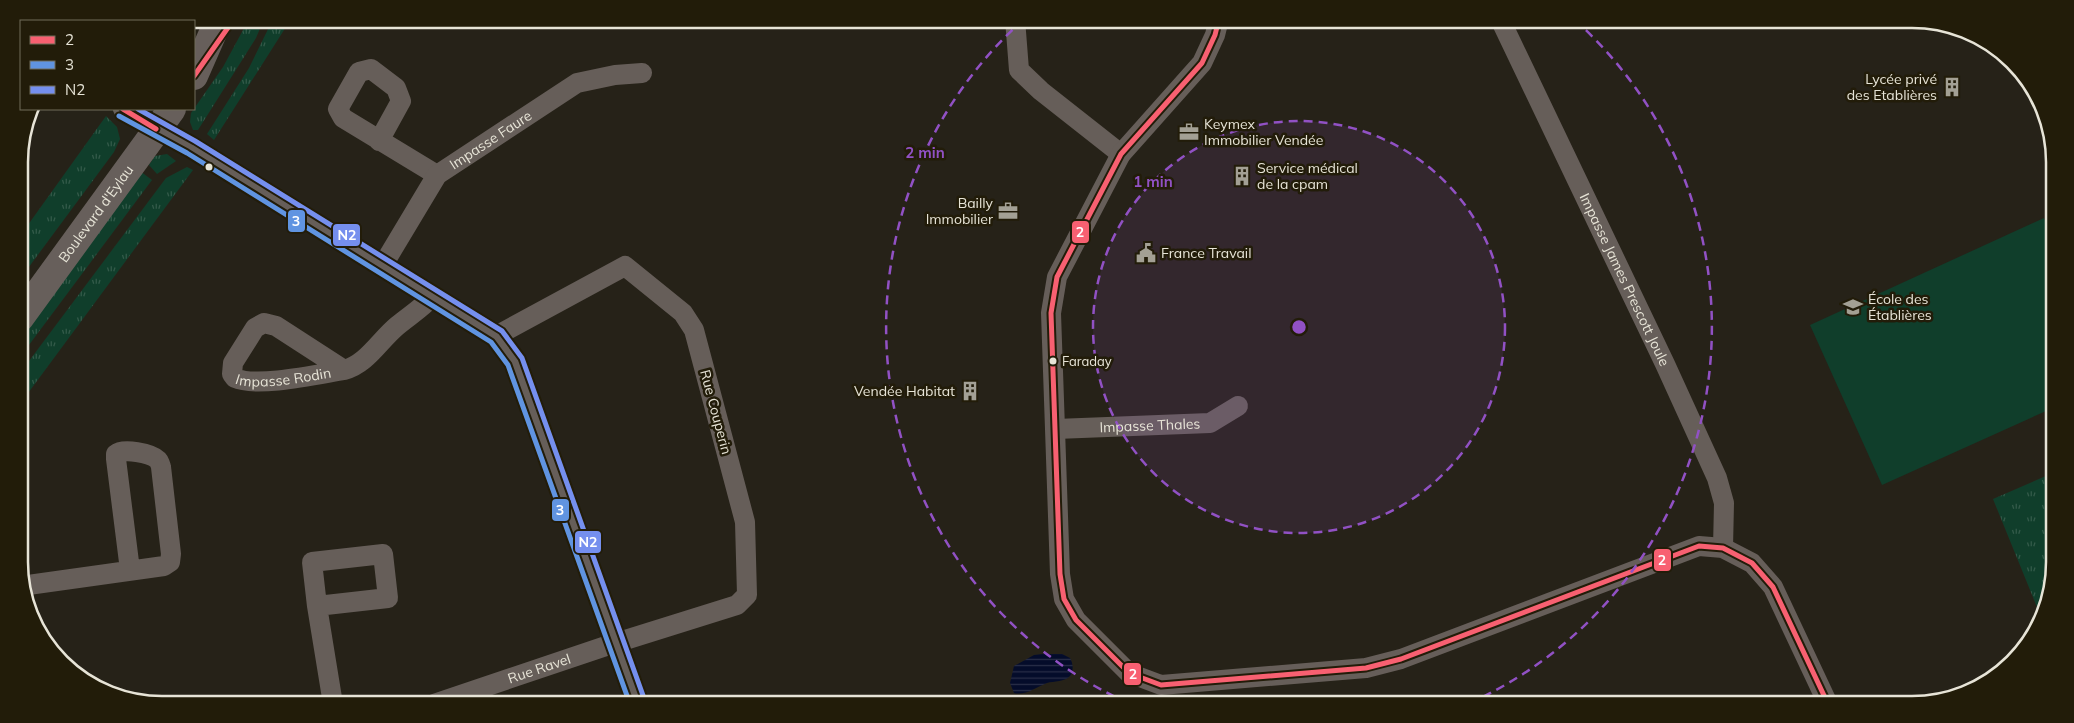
<svg xmlns="http://www.w3.org/2000/svg" width="2074" height="723" viewBox="0 0 2074 723" font-family="Mulish,sans-serif">
<style>
.grass{fill:url(#grass-tufts)}
.green{fill:#103e2b}
.water{fill:url(#water-rules)}
.lines{fill:none;stroke-linecap:round;stroke-linejoin:round}
.street{stroke:#665e59;stroke-width:20}
.secondary{stroke:#675f5b;stroke-width:28}
.bus-1-casing{stroke:#221c09;stroke-width:9}
.bus-2-casing{stroke:#221c09;stroke-width:9}
.bus-3-casing{stroke:#221c09;stroke-width:9}
.bus-1{stroke:#f86071;stroke-width:5}
.bus-2{stroke:#6094e1;stroke-width:5}
.bus-3{stroke:#758fee;stroke-width:5}
.ring{fill:none;stroke:#9151c4;stroke-width:2.5;stroke-dasharray:9 6}
.bus-dot{fill:#e7e4d7;stroke:#221c09;stroke-width:2}
.labels{text-anchor:middle;dominant-baseline:central;stroke-width:5;stroke-linejoin:round;paint-order:stroke}
.bus-label{font-size:13px;fill:#e7e4d7;stroke:#221c09;text-anchor:start}
.poi-label{font-size:14px;fill:#e7e4d7;stroke:#221c09;text-anchor:start}
.street-label{font-size:14px;fill:#e7e4d7;stroke:#221c09}
.rim{fill:none;stroke:#e7e4d7;stroke-width:2.5}
.centre{fill:#9151c4;stroke:#221c09;stroke-width:2.5}
.ring-label{font-size:15px;text-anchor:middle;font-weight:bold;fill:#9151c4;stroke:#221c09;stroke-width:5;stroke-linejoin:round;paint-order:stroke}
.line-badge{stroke:#221c09;stroke-width:2}
.badge-label{font-size:14px;text-anchor:middle;font-weight:bold;fill:#fff}
</style>
<defs>
<pattern id="grass-tufts" width="24" height="20" patternUnits="userSpaceOnUse" patternTransform="scale(1.25)"><rect width="24" height="20" fill="#103e2b"/><path d="M3 7l-1-3M5 7V3M7 7l1-3M15 17l-1-3M17 17v-4M19 17l1-3" fill="none" stroke="#335a49"/></pattern>
<pattern id="water-rules" width="6" height="5" patternUnits="userSpaceOnUse" patternTransform="scale(1.25)"><rect width="6" height="5" fill="#040c2a"/><path d="M0 2.5h6" fill="none" stroke="#292f48"/></pattern>
</defs>
<rect width="100%" height="100%" fill="#262218"/>
<!-- grass -->
<g class="grass">
<path d="M 249,19 L 264,19 L 256,38 L 198,130 L 193,130 L 190,122 L 191,113 L 223,67 Z"/>
<path d="M 273,19 L 291,19 L 214,140 L 207,134 L 249,68 Z"/>
<path d="M 106,116 L 117,127 L 120,139 L 114,152 L 20,279 L 20,236 Z"/>
<path d="M 167,154 L 176,161 L 157,174 L 149,165 L 155,156 Z"/>
<path d="M 187,167 L 193,170 L 20,404 L 20,373 L 166,178 Z"/>
<path d="M 140,171 L 152,180 L 20,357 L 20,338 Z"/>
<path d="M 2055,472 L 2055,562 L 2048,607 L 2041,617 L 1993,499 Z"/>
</g>
<!-- green -->
<path class="green" d="M 2044,218 L 2054,241 L 2055,407 L 1882,485 L 1810,325 Z"/>
<!-- water -->
<path class="water" d="M 1042,654 L 1062,654 L 1070,658 C 1073,663 1074,671 1070,676 C 1065,682 1054,681 1047,683 C 1037,687 1025,696 1014,693 L 1010,683 L 1014,666 L 1034,655 Z"/>
<g class="lines">
<!-- street -->
<g class="street">
<path d="M 1015,19 L 1019,70 L 1041,91 L 1121,154"/>
<path d="M 1219,19 L 1215,35 L 1202,63 L 1121,154 L 1057,277 L 1051,313 L 1060,574 L 1064,599 L 1076,620 L 1129,673 L 1161,685 L 1366,668 L 1401,659 L 1699,546 L 1723,548 L 1752,563 L 1773,587 L 1828,704"/>
<path id="s1" d="M 1500,19 L 1665,364 L 1717,478 L 1724,503 L 1723,548"/>
<path d="M 123,109 L 191,147 L 383,265 L 496,336 L 515,361 L 638,704"/>
<path d="M 379,141 L 401,101 L 396,88 L 371,69 L 359,72 L 338,109 L 343,118 L 437,175"/>
<path id="s2" d="M 383,265 L 437,175 L 577,83 L 615,75 L 642,73"/>
<path id="s3" d="M 344,370 L 276,326 L 264,323 L 255,328 L 233,363 L 232,374 L 235,378 C 257,388 319,374 344,370 C 367,364 379,341 397,326 C 409,316 422,308 433,296"/>
<path id="s4" d="M 1056,429 L 1210,423 L 1238,406"/>
<path d="M 21,586 L 164,566 L 170,562 L 171,554 L 161,467 C 161,466 159,461 158,460 C 151,453 123,448 116,454 L 116,459 L 130,570"/>
<path d="M 317,606 L 388,598 L 383,554 L 312,562 L 317,606 L 333,704"/>
<path id="s5" d="M 434,704 L 606,646 L 737,605 L 747,595 L 745,522 L 694,330 L 683,313 L 625,266 L 496,336"/>
</g>
<!-- secondary -->
<g class="secondary">
<path d="M 194,76 L 219,19"/>
<path id="s6" d="M 20,318 L 172,109"/>
</g>
<defs>
<g id="bus-1">
<path d="M 1219,19 L 1215,35 L 1202,63 L 1121,154 L 1057,277 L 1051,313 L 1060,574 L 1064,599 L 1076,620 L 1129,673 L 1161,685 L 1366,668 L 1401,659 L 1699,546 L 1723,548 L 1752,563 L 1773,587 L 1828,704"/>
<path d="M 194,76 L 234,19"/>
<path d="M 123,109 L 156,129"/>
</g>
<path id="bus-2" d="M 119,116 L 187,153 L 491,342 L 508,365 L 630,704"/>
<path id="bus-3" d="M 138,109 L 195,141 L 502,331 L 522,358 L 645,701"/>
</defs>
<!-- bus-1 casing -->
<use href="#bus-1" class="bus-1-casing"/>
<!-- bus-2 casing -->
<use href="#bus-2" class="bus-2-casing"/>
<!-- bus-3 casing -->
<use href="#bus-3" class="bus-3-casing"/>
<!-- bus-1 -->
<use href="#bus-1" class="bus-1"/>
<!-- bus-2 -->
<use href="#bus-2" class="bus-2"/>
<!-- bus-3 -->
<use href="#bus-3" class="bus-3"/>
</g>
<!-- distance rings -->
<circle cx="1299" cy="327" r="206" fill="#9151c4" fill-opacity=".12"/>
<g class="ring">
<circle cx="1299" cy="327" r="206"/>
<path d="M1128 703A413 413 0 0 1 1023 20M1575 20A413 413 0 0 1 1470 703"/>
</g>
<!-- icons -->
<defs>
<symbol id="building-bare" viewBox="-9 -9 18 18"><path d="M-4-6H4V6H1V3H-1V6H-4ZM-2.5-4.3h1.7v1.8h-1.7ZM.8-4.3h1.7v1.8H.8ZM-2.5-1h1.7V.8h-1.7ZM.8-1h1.7V.8H.8Z" fill="#a3a094" stroke="#221c09" stroke-width="2.5" paint-order="stroke"/></symbol>
<symbol id="office-bare" viewBox="-9 -9 18 18"><path d="M-6-3h4V-5.5h4V-3h4V5H-6ZM-1-4.5V-3h2v-1.5ZM-6 0V1H6V0Z" fill="#a3a094" stroke="#221c09" stroke-width="2.5" paint-order="stroke"/></symbol>
<symbol id="civic-bare" viewBox="-9 -9 18 18"><path d="M-.6-6.5H3V-4.5H.6V-3L4-1V1h2V6H-6V1h2V-1L-.6-3ZM-1.2 2.5V6h2.4V2.5Z" fill="#a3a094" stroke="#221c09" stroke-width="2.5" paint-order="stroke"/></symbol>
<symbol id="school-bare" viewBox="-9 -9 18 18"><path d="M0-5L7-2L0 1L-7-2ZM-4 1L0 2.5L4 1V4Q0 6-4 4Z" fill="#a3a094" stroke="#221c09" stroke-width="2.5" paint-order="stroke"/></symbol>
</defs>
<g fill-rule="evenodd">
<use href="#building-bare" x="1938" y="73" width="28" height="28"/>
<use href="#office-bare" x="1175" y="118" width="28" height="28"/>
<use href="#building-bare" x="1228" y="162" width="28" height="28"/>
<use href="#office-bare" x="994" y="197" width="28" height="28"/>
<use href="#civic-bare" x="1132" y="239" width="28" height="28"/>
<use href="#school-bare" x="1839" y="293" width="28" height="28"/>
<use href="#building-bare" x="956" y="377" width="28" height="28"/>
</g>
<!-- markers -->
<g class="bus-dot">
<circle cx="209" cy="167" r="4.5"/>
<circle cx="1053" cy="361" r="4.5"/>
</g>
<g class="labels">
<!-- bus labels -->
<g class="bus-label">
<text x="1062" y="361">Faraday</text>
</g>
<!-- poi labels -->
<g class="poi-label">
<text x="1937" y="79" text-anchor="end">Lycée privé<tspan x="1937" dy="16">des Etablières</tspan></text>
<text x="1204" y="124">Keymex<tspan x="1204" dy="16">Immobilier Vendée</tspan></text>
<text x="1257" y="168">Service médical<tspan x="1257" dy="16">de la cpam</tspan></text>
<text x="993" y="203" text-anchor="end">Bailly<tspan x="993" dy="16">Immobilier</tspan></text>
<text x="1161" y="253">France Travail</text>
<text x="1868" y="299">École des<tspan x="1868" dy="16">Établières</tspan></text>
<text x="955" y="391" text-anchor="end">Vendée Habitat</text>
</g>
<!-- street labels -->
<g class="street-label">
<text stroke="none"><textPath href="#s2" startOffset="169">Impasse Faure</textPath></text>
<text stroke="none"><textPath href="#s6" startOffset="129">Boulevard d'Eylau</textPath></text>
<text stroke="none"><textPath href="#s1" startOffset="289">Impasse James Prescott Joule</textPath></text>
<text stroke="none"><textPath href="#s3" startOffset="210">Impasse Rodin</textPath></text>
<text transform="translate(716 412) rotate(75)">Rue Couperin</text>
<text stroke="none"><textPath href="#s4" startOffset="94">Impasse Thales</textPath></text>
<text stroke="none"><textPath href="#s5" startOffset="111">Rue Ravel</textPath></text>
</g>
</g>
<!-- crop -->
<path d="M0 0H2074V723H0ZM162 28H1912A134 134 0 0 1 2046 162V562A134 134 0 0 1 1912 696H162A134 134 0 0 1 28 562V162A134 134 0 0 1 162 28Z" fill="#221c09" fill-rule="evenodd"/>
<path class="rim" d="M162 28H1912A134 134 0 0 1 2046 162V562A134 134 0 0 1 1912 696H162A134 134 0 0 1 28 562V162A134 134 0 0 1 162 28Z"/>
<circle cx="1299" cy="327" r="8" class="centre"/>
<g class="ring-label">
<text x="925" y="158">2 min</text>
<text x="1153" y="187">1 min</text>
</g>
<g class="line-badge">
<rect x="287" y="209" width="19" height="24" rx="5" fill="#6094e1"/>
<rect x="1071" y="220" width="19" height="24" rx="5" fill="#f86071"/>
<rect x="332" y="223" width="29" height="24" rx="5" fill="#758fee"/>
<rect x="551" y="498" width="19" height="24" rx="5" fill="#6094e1"/>
<rect x="574" y="530" width="28" height="24" rx="5" fill="#758fee"/>
<rect x="1653" y="548" width="19" height="24" rx="5" fill="#f86071"/>
<rect x="1123" y="662" width="19" height="24" rx="5" fill="#f86071"/>
</g>
<g class="badge-label">
<text x="296" y="226">3</text>
<text x="1080" y="237">2</text>
<text x="347" y="240">N2</text>
<text x="560" y="515">3</text>
<text x="588" y="547">N2</text>
<text x="1662" y="565">2</text>
<text x="1133" y="679">2</text>
</g>
<!-- legend -->
<rect x="20" y="20" width="175" height="90" fill="#221c09" stroke="#716c5b"/>
<rect x="30" y="36" width="25" height="8" fill="#f86071" stroke="#716c5b"/>
<text x="65" y="45" font-size="15" fill="#e7e4d7">2</text>
<rect x="30" y="61" width="25" height="8" fill="#6094e1" stroke="#716c5b"/>
<text x="65" y="70" font-size="15" fill="#e7e4d7">3</text>
<rect x="30" y="86" width="25" height="8" fill="#758fee" stroke="#716c5b"/>
<text x="65" y="95" font-size="15" fill="#e7e4d7">N2</text>
</svg>
